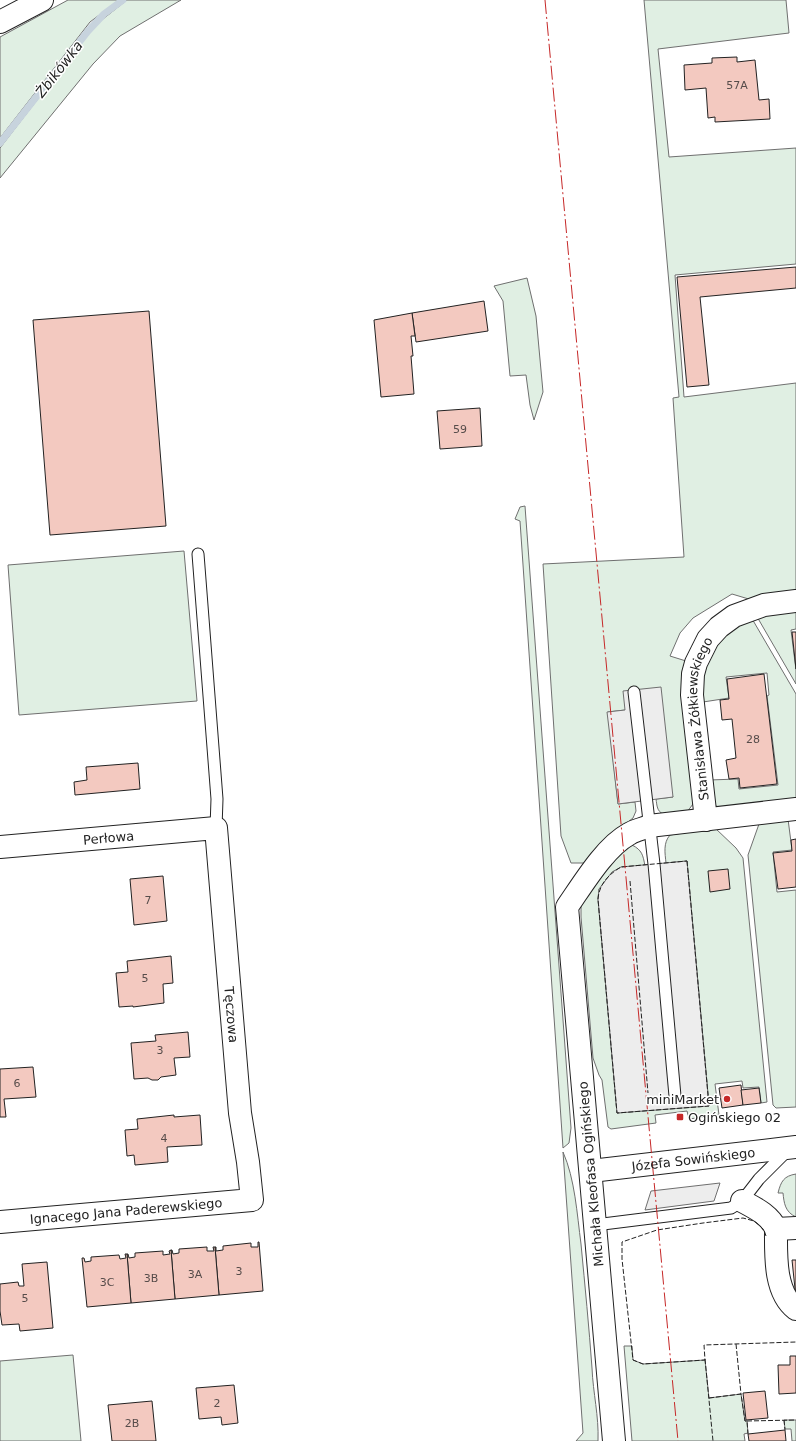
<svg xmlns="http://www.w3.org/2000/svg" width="796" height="1441" viewBox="0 0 796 1441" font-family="'DejaVu Sans',sans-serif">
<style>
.green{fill:#e0efe3;stroke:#6f6f6f}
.parking{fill:#ededed;stroke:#6f6f6f}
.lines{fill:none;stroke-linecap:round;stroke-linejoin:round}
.stream{stroke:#c7d3dd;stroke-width:7}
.building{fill:#f3c9c0;stroke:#222}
.lane-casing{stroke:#222;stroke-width:13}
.street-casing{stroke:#222;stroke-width:24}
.secondary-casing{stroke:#222;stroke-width:24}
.lane{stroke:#fff;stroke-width:11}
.street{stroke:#fff;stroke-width:22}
.secondary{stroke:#fff;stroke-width:22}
.fence{stroke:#222;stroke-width:1;stroke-dasharray:5 2;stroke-linecap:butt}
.power{stroke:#c62828;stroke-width:1;stroke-dasharray:14 3 2 3;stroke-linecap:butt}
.poi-dot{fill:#c62828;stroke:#fff;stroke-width:1.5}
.labels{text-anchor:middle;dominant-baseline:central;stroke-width:3;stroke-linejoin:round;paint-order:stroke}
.number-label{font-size:11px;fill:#564c4a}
.street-label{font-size:13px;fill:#222;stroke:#fff}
.poi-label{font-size:13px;fill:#222;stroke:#fff;text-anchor:end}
.water-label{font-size:14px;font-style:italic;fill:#222;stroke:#fff}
</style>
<rect width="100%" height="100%" fill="#fff"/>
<!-- green -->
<g class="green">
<path d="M 68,0 L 119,0 L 90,22 L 0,138 L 0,37 Z"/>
<path d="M 127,0 L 181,0 L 120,36 L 93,64 L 0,178 L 0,148 L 91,30 L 103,19 Z"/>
<path d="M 644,0 L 786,0 L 789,33 L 658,49 L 669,157 L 796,148 L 796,264 L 675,275 L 684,397 L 796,383 L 796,593 L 752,600 L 732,594 L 693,618 L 680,633 L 670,656 L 686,661 L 693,800 L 693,804 L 687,812 L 663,814 C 657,811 657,806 656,799 L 673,797 L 625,710 L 608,712 L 618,804 L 635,802 L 636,811 L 633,818 L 616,831 L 589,863 L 571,863 L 561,836 L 543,564 L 684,557 L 673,398 L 679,397 Z"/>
<path d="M 527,278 L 536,316 L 543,392 L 534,420 L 530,405 L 526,375 L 510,376 L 503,301 L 494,286 Z"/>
<path d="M 525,506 L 571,1128 L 569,1143 L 563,1148 L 520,521 L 515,519 L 520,507 Z"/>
<path d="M 184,551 L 197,701 L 19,715 L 8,565 Z"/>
<path d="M 796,610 L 796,629 L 791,630 L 796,670 L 796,684 L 756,615 Z"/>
<path d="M 751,617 L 796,694 L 796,801 L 719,808 L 715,805 L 709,780 L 738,779 L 739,789 L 778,785 L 767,696 L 769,695 L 767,673 L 726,677 L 729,698 L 703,702 L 699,695 L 705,662 L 724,635 Z"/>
<path d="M 788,819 L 792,850 L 773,852 L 777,892 L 796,890 L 796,1107 L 776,1108 L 773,1105 L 748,855 L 759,824 Z"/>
<path d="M 715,828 L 736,848 L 743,858 L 767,1102 L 761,1103 L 759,1087 L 743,1088 L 742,1081 L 715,1084 L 719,1115 L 689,1119 L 687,1111 L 655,1115 L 656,1123 L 611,1129 L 608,1127 L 602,1080 L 599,1075 L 593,1058 L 581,917 L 581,904 L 587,890 L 625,848 L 632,845 C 642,850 643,855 645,866 L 621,867 L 599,889 L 598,899 L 617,1113 L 709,1105 L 687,861 L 666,863 C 665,853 663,843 670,835 Z"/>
<path d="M 563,1152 C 575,1179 577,1214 581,1244 C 585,1286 589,1327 592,1368 C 593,1393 599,1416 598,1441 L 576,1441 L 583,1433 Z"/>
<path d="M 796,1174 L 796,1217 C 785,1212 784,1203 783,1193 L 778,1193 C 781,1181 784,1176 796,1174 Z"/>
<path d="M 624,1346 L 632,1346 L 633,1360 L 643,1364 L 705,1360 L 709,1398 L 741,1394 L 745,1421 L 747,1421 L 748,1433 L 744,1434 L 745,1441 L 632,1441 Z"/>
<path d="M 73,1355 L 81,1441 L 0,1441 L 0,1361 Z"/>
<path d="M 784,1420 L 796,1420 L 796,1441 L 792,1441 L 791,1429 L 785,1429 Z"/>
</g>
<!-- parking -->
<g class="parking">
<path d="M 661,687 L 673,797 L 618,804 L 607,712 L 625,710 L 623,691 Z"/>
<path d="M 687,861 L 709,1106 L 617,1113 L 598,899 L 599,889 L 612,872 L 621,867 Z"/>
<path d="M 720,1183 L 714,1201 L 645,1210 L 651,1191 Z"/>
</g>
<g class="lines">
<!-- stream -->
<path class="stream" d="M 0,143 L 88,31 L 104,14 L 123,0"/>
</g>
<!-- building -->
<g class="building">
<path d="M 737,57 L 737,62 L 755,60 L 759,100 L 769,99 L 770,119 L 715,122 L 715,117 L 708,118 L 706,88 L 685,90 L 684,65 L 712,63 L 712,58 Z"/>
<path d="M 796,267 L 796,288 L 700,297 L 709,385 L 687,387 L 677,277 Z"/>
<path d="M 484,301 L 488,331 L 416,342 L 412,313 Z"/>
<path d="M 149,311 L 166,526 L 50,535 L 33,320 Z"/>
<path d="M 412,313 L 415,336 L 411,336 L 413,356 L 411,356 L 414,394 L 381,397 L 374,320 Z"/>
<path d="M 480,408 L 482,446 L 440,449 L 437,411 Z"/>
<path d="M 792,632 L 796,632 L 796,669 Z"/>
<path d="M 764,674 L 777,784 L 740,788 L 739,778 L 729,779 L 726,760 L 736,758 L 732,719 L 722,720 L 720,700 L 729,699 L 727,679 Z"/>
<path d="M 138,763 L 140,789 L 75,795 L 74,782 L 87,780 L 86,767 Z"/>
<path d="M 796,839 L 796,887 L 778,889 L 773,853 L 792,851 L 791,840 Z"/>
<path d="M 728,869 L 730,889 L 710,892 L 708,871 Z"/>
<path d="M 163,876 L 167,921 L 134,925 L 130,879 Z"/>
<path d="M 171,956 L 173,983 L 163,984 L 164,1003 L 133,1007 L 133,1006 L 119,1007 L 116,973 L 128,972 L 127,961 Z"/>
<path d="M 188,1032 L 190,1057 L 174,1058 L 176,1075 L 161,1077 L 158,1080 L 152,1080 L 148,1078 L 134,1079 L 131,1043 L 156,1041 L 155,1035 Z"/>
<path d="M 33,1067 L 36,1097 L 4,1099 L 6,1117 L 0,1117 L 0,1069 Z"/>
<path d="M 741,1085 L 743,1105 L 722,1108 L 719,1088 Z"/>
<path d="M 759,1088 L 761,1103 L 743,1105 L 741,1090 Z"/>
<path d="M 174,1115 L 174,1117 L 200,1115 L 202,1145 L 167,1147 L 168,1162 L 135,1165 L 134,1155 L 127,1156 L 125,1130 L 138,1129 L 137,1119 Z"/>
<path d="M 258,1242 L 259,1242 L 263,1291 L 219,1295 L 215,1247 L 216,1247 L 216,1251 L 223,1250 L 223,1246 L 251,1243 L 251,1247 L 258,1247 Z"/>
<path d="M 207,1247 L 207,1251 L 214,1251 L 213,1247 L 215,1247 L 219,1295 L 175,1299 L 171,1250 L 172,1250 L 173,1254 L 179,1253 L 179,1249 Z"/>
<path d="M 171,1250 L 175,1299 L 131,1303 L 127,1254 L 128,1254 L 129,1258 L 135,1257 L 135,1253 L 163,1251 L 163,1255 L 170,1254 L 169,1251 Z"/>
<path d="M 125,1254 L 127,1254 L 131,1303 L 87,1307 L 82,1258 L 84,1258 L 85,1262 L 91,1261 L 91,1257 L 119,1255 L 120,1259 L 126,1258 Z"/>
<path d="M 792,1260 L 796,1260 L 796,1298 Z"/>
<path d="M 47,1262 L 53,1328 L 20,1331 L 19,1324 L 2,1325 L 0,1311 L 0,1284 L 18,1282 L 19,1286 L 24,1286 L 22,1264 Z"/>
<path d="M 790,1356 L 796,1356 L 796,1393 L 779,1394 L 778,1365 L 790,1365 Z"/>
<path d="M 234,1385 L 238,1423 L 222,1425 L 221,1417 L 199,1419 L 196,1388 Z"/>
<path d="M 765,1391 L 768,1418 L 746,1420 L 743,1393 Z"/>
<path d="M 152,1401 L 156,1441 L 112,1441 L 108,1405 Z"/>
<path d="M 785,1430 L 786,1441 L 749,1441 L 748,1434 Z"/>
</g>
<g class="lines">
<defs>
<g id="lane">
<path d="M 198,554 L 217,799 L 216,828"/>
<path d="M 634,692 L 654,864 L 675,1096"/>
<path d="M 595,1225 L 731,1208 L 742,1201 L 759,1179 L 787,1151"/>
</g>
<g id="street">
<path d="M 0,22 L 42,0"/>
<path id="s1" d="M 706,820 L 692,695 L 693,674 L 696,663 L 708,639 L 719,627 L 734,616 L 764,605 L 796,601"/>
<path id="s2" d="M 0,847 L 216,828 L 240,1113 L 248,1162 L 252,1200 L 0,1222"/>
<path d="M 742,1201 C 755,1208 770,1215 776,1229 C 776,1255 774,1292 796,1309"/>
<path d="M 776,1229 L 796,1228"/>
<path d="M 614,1441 L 567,907 C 583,884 605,847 629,834 C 635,830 643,829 649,826 L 796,809"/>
</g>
<g id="secondary">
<path id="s3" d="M 591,1171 L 796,1147"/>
</g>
</defs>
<!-- lane casing -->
<use href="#lane" class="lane-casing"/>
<!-- street casing -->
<use href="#street" class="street-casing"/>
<!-- secondary casing -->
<use href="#secondary" class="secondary-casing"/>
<!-- lane -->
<use href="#lane" class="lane"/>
<!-- street -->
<use href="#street" class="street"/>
<!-- secondary -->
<use href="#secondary" class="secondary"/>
<!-- fence -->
<g class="fence">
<path d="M 687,861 L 709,1106 L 617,1113 L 598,899 C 599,884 609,874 621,867 Z"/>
<path d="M 630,881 L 648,1093"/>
<path d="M 766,1236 L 764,1230 L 759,1225 L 754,1221 L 743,1218 L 703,1223 L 657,1230 L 622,1242 L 622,1259 L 633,1360 L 643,1364 L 705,1360 L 704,1345 L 796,1342"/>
<path d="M 736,1344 L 741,1394"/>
<path d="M 705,1359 L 713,1441"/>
<path d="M 709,1398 L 741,1394 L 745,1421 L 747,1421 L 748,1434"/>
<path d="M 784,1420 L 785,1430"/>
<path d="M 747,1421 L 796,1420"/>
</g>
<!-- power -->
<path class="power" d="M 545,0 L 678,1441"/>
</g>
<!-- markers -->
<g class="poi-dot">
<circle cx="727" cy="1099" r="4"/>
<rect x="676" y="1113" width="8" height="8" rx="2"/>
</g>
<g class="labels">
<!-- number labels -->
<g class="number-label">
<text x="737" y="85">57A</text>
<text x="460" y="429">59</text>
<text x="753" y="739">28</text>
<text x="148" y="900">7</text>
<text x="145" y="978">5</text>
<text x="160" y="1050">3</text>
<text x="17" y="1083">6</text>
<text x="164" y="1138">4</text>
<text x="239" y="1271">3</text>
<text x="195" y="1274">3A</text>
<text x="151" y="1278">3B</text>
<text x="107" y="1282">3C</text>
<text x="25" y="1298">5</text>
<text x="217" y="1403">2</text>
<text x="132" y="1423">2B</text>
</g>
<!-- street labels -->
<g class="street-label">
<text stroke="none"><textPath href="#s1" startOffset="103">Stanisława Żółkiewskiego</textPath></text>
<text stroke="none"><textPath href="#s2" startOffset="109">Perłowa</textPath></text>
<text stroke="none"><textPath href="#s2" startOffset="404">Tęczowa</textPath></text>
<text stroke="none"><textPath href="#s3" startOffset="103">Józefa Sowińskiego</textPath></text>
<text transform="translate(591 1174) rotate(-95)">Michała Kleofasa Ogińskiego</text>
<text transform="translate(126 1211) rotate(-5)">Ignacego Jana Paderewskiego</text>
</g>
<!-- poi labels -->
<g class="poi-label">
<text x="719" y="1099">miniMarket</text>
<text x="688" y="1117" text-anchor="start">Ogińskiego 02</text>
</g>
<!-- water labels -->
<g class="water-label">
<text transform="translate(59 69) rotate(-52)">Żbikówka</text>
</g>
</g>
</svg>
